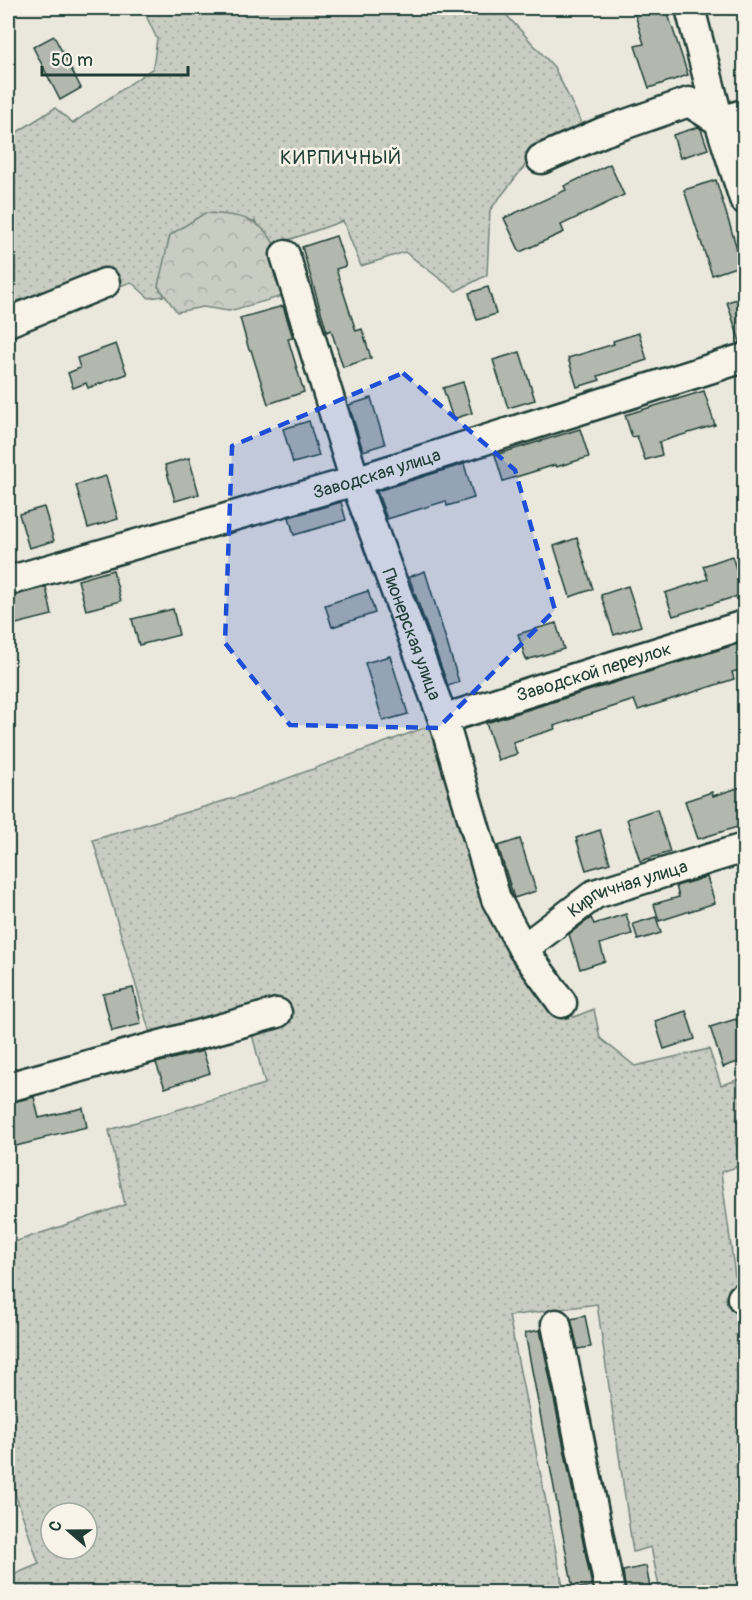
<svg xmlns="http://www.w3.org/2000/svg" width="752" height="1600" viewBox="0 0 752 1600" font-family="Pangolin,sans-serif">
<style>
.grass{fill:url(#grass-dots);stroke:#74847a;stroke-width:1.5;fill-rule:evenodd}
.forest{fill:url(#forest-crowns);stroke:#74847a;stroke-width:1.5}
.building{fill:#b2b8ae;stroke:#1f3d34;stroke-width:1.5}
.lines{fill:none;stroke-linecap:round;stroke-linejoin:round}
.minor-casing{stroke:#1f3d34;stroke-width:33}
.minor{stroke:#f7f3e8;stroke-width:28}
.marked{fill:#1d4ed8;fill-opacity:0.2;stroke:#1d4ed8;stroke-width:4.5;stroke-dasharray:12 8;stroke-linejoin:round}
.labels{text-anchor:middle;dominant-baseline:central;stroke-width:5;stroke-linejoin:round;paint-order:stroke}
.street-label{font-size:18px;fill:#1f3d34;stroke:#f7f3e8}
.neighbourhood-label{font-size:20px;letter-spacing:1.5px;fill:#1f3d34;stroke:#f7f3e8}
</style>
<defs>
<pattern id="grass-dots" width="8" height="8" patternUnits="userSpaceOnUse" patternTransform="scale(1.5)"><rect width="8" height="8" fill="#c8ccc1"/><path d="M2 2h.1M6 6h.1" fill="none" stroke="#abb0a6" stroke-width="1.8" stroke-linecap="round"/></pattern>
<pattern id="forest-crowns" width="20" height="18" patternUnits="userSpaceOnUse" patternTransform="scale(1.5)"><rect width="20" height="18" fill="#c8ccc1"/><path d="M2 6a3 3 0 1 1 6 0M12 15a3 3 0 1 1 6 0" fill="none" stroke="#abb0a6"/></pattern>
</defs>
<rect width="100%" height="100%" fill="#eae8dd"/>
<filter id="ink" filterUnits="userSpaceOnUse"><feTurbulence type="fractalNoise" baseFrequency=".0167" numOctaves="2"/><feDisplacementMap in="SourceGraphic" scale="12" xChannelSelector="R" yChannelSelector="G"/><feConvolveMatrix kernelMatrix="1 2 1 2 8 2 1 2 1" color-interpolation-filters="sRGB"/></filter>
<g filter="url(#ink)">
<!-- grass -->
<g class="grass">
<path d="M 149,8 L 500,8 L 554,67 L 586,132 L 531,158 L 490,210 L 487,275 L 456,291 L 405,252 L 361,266 L 343,221 L 274,245 L 255,221 L 158,286 L 165,296 L 149,298 L 131,282 L 117,287 L 106,268 L 8,310 L 8,138 L 55,108 L 73,123 L 153,68 L 157,39 L 144,11 Z"/>
<path d="M 440,722 L 491,898 L 574,1017 L 594,1009 L 600,1038 L 635,1066 L 709,1049 L 721,1085 L 744,1078 L 744,1135 L 735,1136 L 740,1166 L 721,1172 L 744,1343 L 744,1592 L 660,1592 L 651,1547 L 633,1552 L 597,1304 L 509,1316 L 564,1592 L 8,1592 L 8,1577 L 39,1564 L 8,1473 L 8,1244 L 125,1205 L 109,1130 L 265,1084 L 249,1023 L 152,1040 L 93,840 L 237,797 ZM 51,1513 L 87,1513 L 87,1549 L 51,1549 Z"/>
</g>
<!-- forest -->
<path class="forest" d="M 205,213 C 233,215 259,215 274,244 C 279,254 281,284 283,296 L 229,311 L 203,307 L 177,312 L 158,286 L 170,235 Z"/>
<!-- building -->
<g class="building">
<path d="M 633,8 L 666,8 L 688,75 L 649,88 L 635,46 L 644,44 Z"/>
<path d="M 54,36 L 81,88 L 60,100 L 33,47 Z"/>
<path d="M 698,127 L 701,129 L 708,149 L 680,158 L 673,135 Z"/>
<path d="M 610,164 L 624,195 L 561,225 L 564,232 L 520,252 L 504,218 L 566,190 L 564,186 Z"/>
<path d="M 716,180 L 742,265 L 712,275 L 684,190 Z"/>
<path d="M 336,236 L 346,266 L 336,269 L 356,331 L 362,329 L 371,358 L 343,367 L 331,330 L 327,332 L 302,247 Z"/>
<path d="M 488,287 L 496,314 L 477,320 L 469,293 Z"/>
<path d="M 744,297 L 744,342 L 740,342 L 727,302 Z"/>
<path d="M 283,306 L 293,338 L 288,339 L 304,392 L 268,404 L 251,350 L 249,350 L 240,318 Z"/>
<path d="M 639,333 L 647,360 L 598,376 L 600,380 L 577,387 L 568,358 L 614,344 L 613,341 Z"/>
<path d="M 116,344 L 127,374 L 88,388 L 86,383 L 73,388 L 68,373 L 80,368 L 77,358 Z"/>
<path d="M 520,352 L 535,400 L 508,408 L 493,360 Z"/>
<path d="M 463,382 L 472,413 L 453,419 L 443,388 Z"/>
<path d="M 704,391 L 715,425 L 659,442 L 662,455 L 645,460 L 637,436 L 632,437 L 625,415 Z"/>
<path d="M 371,398 L 385,444 L 363,451 L 349,405 Z"/>
<path d="M 309,421 L 319,456 L 293,463 L 283,429 Z"/>
<path d="M 580,429 L 589,457 L 556,467 L 555,465 L 503,481 L 495,455 Z"/>
<path d="M 189,458 L 199,494 L 175,501 L 165,465 Z"/>
<path d="M 464,464 L 474,498 L 447,506 L 446,501 L 387,519 L 377,491 Z"/>
<path d="M 106,476 L 118,519 L 88,528 L 76,485 Z"/>
<path d="M 341,502 L 346,520 L 294,535 L 289,517 Z"/>
<path d="M 44,507 L 54,541 L 29,548 L 19,514 Z"/>
<path d="M 577,538 L 593,589 L 570,597 L 554,546 Z"/>
<path d="M 732,556 L 744,594 L 673,616 L 665,593 L 708,579 L 703,566 Z"/>
<path d="M 113,570 L 121,601 L 86,610 L 78,580 Z"/>
<path d="M 425,571 L 459,682 L 448,686 L 409,577 Z"/>
<path d="M 628,586 L 641,626 L 614,635 L 601,595 Z"/>
<path d="M 46,587 L 52,615 L 8,626 L 8,597 Z"/>
<path d="M 368,591 L 375,613 L 332,627 L 325,605 Z"/>
<path d="M 173,609 L 179,635 L 139,645 L 132,619 Z"/>
<path d="M 556,623 L 564,649 L 526,660 L 518,634 Z"/>
<path d="M 744,642 L 744,669 L 732,672 L 734,679 L 638,710 L 634,700 L 554,726 L 555,729 L 513,742 L 517,754 L 498,760 L 486,723 Z"/>
<path d="M 390,656 L 408,714 L 383,721 L 365,663 Z"/>
<path d="M 744,786 L 744,825 L 698,839 L 685,801 L 712,792 L 713,796 Z"/>
<path d="M 657,809 L 670,852 L 640,861 L 627,819 Z"/>
<path d="M 600,830 L 610,863 L 586,870 L 576,838 Z"/>
<path d="M 520,839 L 536,891 L 514,898 L 498,846 Z"/>
<path d="M 707,877 L 715,903 L 659,921 L 654,904 L 679,897 L 676,886 Z"/>
<path d="M 626,914 L 632,934 L 600,944 L 605,961 L 580,969 L 569,934 L 591,918 L 594,924 Z"/>
<path d="M 656,917 L 661,933 L 638,940 L 633,924 Z"/>
<path d="M 133,988 L 141,1024 L 112,1031 L 103,994 Z"/>
<path d="M 686,1011 L 695,1039 L 664,1049 L 655,1021 Z"/>
<path d="M 736,1019 L 744,1046 L 744,1060 L 723,1067 L 710,1027 Z"/>
<path d="M 203,1051 L 210,1073 L 165,1088 L 156,1063 Z"/>
<path d="M 34,1097 L 39,1118 L 83,1108 L 87,1127 L 44,1137 L 44,1139 L 12,1147 L 8,1128 L 8,1103 Z"/>
<path d="M 585,1316 L 591,1347 L 578,1349 L 571,1319 Z"/>
<path d="M 540,1330 L 592,1586 L 573,1589 L 525,1333 Z"/>
<path d="M 646,1566 L 651,1593 L 626,1593 L 623,1571 Z"/>
</g>
<g class="lines">
<defs>
<g id="minor">
<path d="M 690,8 L 719,121 L 744,199"/>
<path d="M 541,159 L 603,132 L 689,102 L 719,121 L 744,114"/>
<path id="s1" d="M 285,255 L 355,481 L 443,719 L 496,899 L 523,949 L 562,1003"/>
<path d="M 8,322 L 105,283"/>
<path id="s2" d="M 8,581 L 355,481 L 744,358"/>
<path id="s3" d="M 443,719 L 744,625"/>
<path id="s4" d="M 523,949 L 595,894 L 744,848"/>
<path d="M 8,1087 L 277,1013"/>
<path d="M 742,1298 L 744,1298"/>
<path d="M 556,1324 L 610,1592"/>
</g>
</defs>
<!-- minor casing -->
<use href="#minor" class="minor-casing"/>
<!-- minor -->
<use href="#minor" class="minor"/>
</g>
</g>
<!-- marked area -->
<path class="marked" d="M 403,373 L 515,470 L 555,610 L 438,728 L 290,725 L 225,643 L 232,446 Z"/>
<g class="labels">
<!-- street labels -->
<g class="street-label">
<text stroke="none"><textPath href="#s2" startOffset="384">Заводская улица</textPath></text>
<text stroke="none"><textPath href="#s1" startOffset="400">Пионерская улица</textPath></text>
<text stroke="none"><textPath href="#s3" startOffset="158">Заводской переулок</textPath></text>
<text stroke="none"><textPath href="#s4" startOffset="123">Кирпичная улица</textPath></text>
</g>
<!-- neighbourhood labels -->
<g class="neighbourhood-label">
<text x="341" y="157">КИРПИЧНЫЙ</text>
</g>
</g>
<!-- margin -->
<rect width="752" height="1600" fill="none" stroke="#f7f3e8" stroke-width="30"/>
<rect x="15" y="15" width="722" height="1570" fill="none" stroke="#1f3d34" stroke-width="2" filter="url(#ink)"/>
<!-- north arrow -->
<g transform="translate(69 1531) rotate(290)"><circle r="28" fill="#f7f3e8" stroke="#a1aaa0" stroke-width="1.5"/>
<path d="M0-4.5L10 22L0 15L-10 22Z" fill="#1f3d34"/>
<text y="-9" font-size="16" font-weight="bold" text-anchor="middle" fill="#1f3d34">С</text>
</g>
<!-- scale -->
<path d="M42 66v9h146v-9" fill="none" stroke="#1f3d34" stroke-width="3"/>
<text x="51" y="66" font-size="18" fill="#1f3d34" stroke="#f7f3e8" stroke-width="4.5" paint-order="stroke">50 m</text>
</svg>
